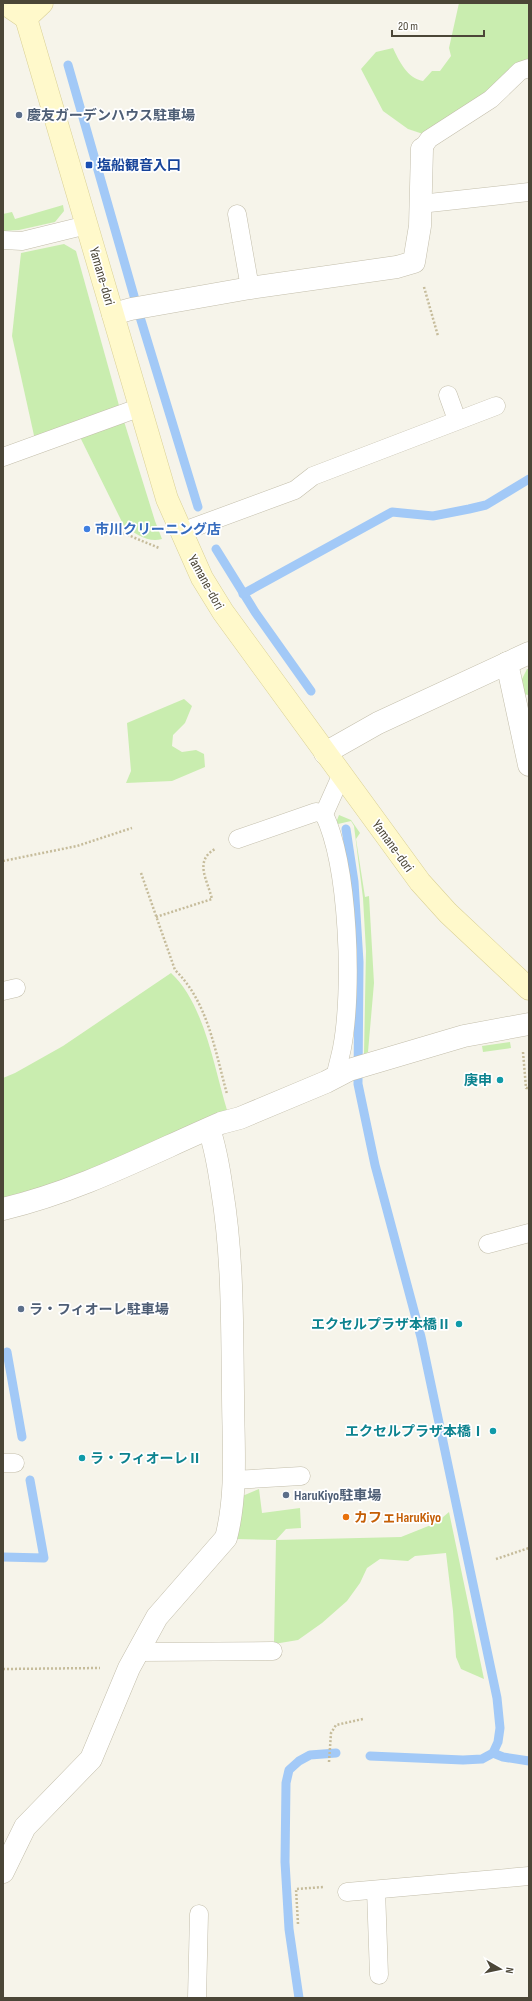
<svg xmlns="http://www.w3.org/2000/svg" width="532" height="2001" viewBox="0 0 532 2001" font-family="'Sofia Sans Condensed','Noto Sans JP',sans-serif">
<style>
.green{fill:#c9edaf}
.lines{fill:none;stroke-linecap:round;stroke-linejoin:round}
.stream{stroke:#a2c9f7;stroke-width:9}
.lane-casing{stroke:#c3beab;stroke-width:19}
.street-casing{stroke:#c3beab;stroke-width:23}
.secondary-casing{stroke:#dad196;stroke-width:23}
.path{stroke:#c6bc9b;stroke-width:2.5;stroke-dasharray:2 2;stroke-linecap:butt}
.lane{stroke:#fff;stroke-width:18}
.street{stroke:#fff;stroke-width:22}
.secondary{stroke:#fff9cb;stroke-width:22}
.service-dot{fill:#5c6f8a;stroke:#fff;stroke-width:1.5}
.transit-dot{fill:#1a4fb4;stroke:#fff;stroke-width:1.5}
.shop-dot{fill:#3f7fe0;stroke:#fff;stroke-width:1.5}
.culture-dot{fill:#0f9aa8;stroke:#fff;stroke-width:1.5}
.food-dot{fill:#e8710a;stroke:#fff;stroke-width:1.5}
.labels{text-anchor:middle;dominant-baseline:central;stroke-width:3.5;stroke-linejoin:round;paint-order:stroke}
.service-label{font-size:14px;font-weight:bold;fill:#4e5e75;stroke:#fff;text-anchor:start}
.transit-label{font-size:14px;font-weight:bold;fill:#164399;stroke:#fff;text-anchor:start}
.street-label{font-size:14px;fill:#4b4637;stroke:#fff}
.shop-label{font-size:14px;font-weight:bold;fill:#366cbe;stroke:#fff;text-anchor:start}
.culture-label{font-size:14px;font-weight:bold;fill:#0d838f;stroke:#fff;text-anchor:end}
.food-label{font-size:14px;font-weight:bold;fill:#c56008;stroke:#fff;text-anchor:start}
</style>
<rect width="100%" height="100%" fill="#f6f4ea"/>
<!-- green -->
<g class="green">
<path d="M 459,3 L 529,3 L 529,64 L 491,95 L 426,135 L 408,129 L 383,111 L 361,69 L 376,52 L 393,48 C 399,61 407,78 423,81 L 432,71 L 440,71 L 451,56 L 449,48 Z"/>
<path d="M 63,205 L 64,211 L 55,222 L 19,230 L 3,231 L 3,214 L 12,212 L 15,219 Z"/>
<path d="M 64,244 L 76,251 L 120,409 L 35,440 L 12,336 L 21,253 Z"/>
<path d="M 123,418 L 155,521 L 162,539 C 148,543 136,534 124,526 L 79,435 Z"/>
<path d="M 527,669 L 529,669 L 528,695 L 524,694 L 521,681 Z"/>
<path d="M 184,699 L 192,706 L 185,723 L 173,735 L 172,746 L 182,752 L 196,750 L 204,754 L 205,767 L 172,781 L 126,783 L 131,771 L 127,723 Z"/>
<path d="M 339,815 L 351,820 L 360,833 L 356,839 L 365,897 L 369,896 L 374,983 L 368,1052 L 364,1054 L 366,951 L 363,898 L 354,826 L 351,821 L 338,824 L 336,823 Z"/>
<path d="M 171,973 C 204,1003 214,1067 227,1110 L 69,1179 L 3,1198 L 3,1078 L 15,1073 L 63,1046 Z"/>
<path d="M 510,1042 L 511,1048 L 483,1052 L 482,1046 Z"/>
<path d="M 259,1489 L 262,1513 L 300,1508 L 301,1528 L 286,1529 L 276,1540 L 401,1537 L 436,1523 L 449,1512 L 484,1679 L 461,1669 L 456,1657 L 453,1611 L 446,1553 L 415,1556 L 408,1561 L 380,1559 L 367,1568 L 360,1583 L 347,1601 L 322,1623 L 298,1640 L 274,1644 L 276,1540 L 236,1539 L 240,1497 Z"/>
</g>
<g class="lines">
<!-- stream -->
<g class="stream">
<path d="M 68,65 L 140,317 L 198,507"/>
<path d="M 216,549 L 255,612 L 311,691"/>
<path d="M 243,594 L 392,512 L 433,516 L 469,509 L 486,505 L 529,479"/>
<path d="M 346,829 L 354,882 L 359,962 L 358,1084 L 375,1165 L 421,1337 L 497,1698 L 500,1728 L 498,1742 L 493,1753 L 482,1759 L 463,1760 L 370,1756"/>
<path d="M 7,1352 L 22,1437"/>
<path d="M 3,1557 L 44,1558 L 30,1480"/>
<path d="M 493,1753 L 503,1757 L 529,1761"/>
<path d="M 299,1998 L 289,1929 L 285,1862 L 286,1783 L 289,1770 L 299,1761 L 310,1755 L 336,1753"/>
</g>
<defs>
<g id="lane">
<path d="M 422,149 L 429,139 L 491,99 L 520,71 L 529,68"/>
<path d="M 420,204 L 529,192"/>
<path d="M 237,214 L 250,288"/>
<path d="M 3,240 L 22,241 L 87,225"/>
<path d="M 448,395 L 457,420"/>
<path d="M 3,457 L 141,407"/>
<path d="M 181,532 L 295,490 L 313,476 L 496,406"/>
<path d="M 238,839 L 316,812 L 324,814"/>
<path d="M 3,991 L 16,988"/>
<path d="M 335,1078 C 337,1068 340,1058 342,1048 C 353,991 349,867 324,814 L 341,776"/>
<path d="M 488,1244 L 529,1233"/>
<path d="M 3,1463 L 15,1463"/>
<path d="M 233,1480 L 301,1476"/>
<path d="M 138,1652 L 273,1651"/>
<path d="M 376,1890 L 379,1975"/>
<path d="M 347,1892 L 529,1876"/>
<path d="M 197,1998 L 199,1914"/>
</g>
<g id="street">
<path d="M 113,314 L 131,309 L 250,288 L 397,267 L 414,262 L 420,226 L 422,149"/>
<path d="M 507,663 L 529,765"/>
<path d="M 325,753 L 378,723 L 529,653"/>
<path d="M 3,1209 C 82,1190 147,1155 221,1123 L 240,1118 L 326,1082 L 349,1070 L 464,1036 L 529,1024"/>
<path d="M 3,1872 L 25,1827 L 91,1759 L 129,1668 L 157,1617 L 226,1538 C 238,1492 233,1441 233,1393 C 232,1325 233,1257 222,1190 C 219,1169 216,1149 209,1129"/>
</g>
<g id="secondary">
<path d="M 4,3 L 26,18"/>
<path d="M 26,18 L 167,499 L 202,578 L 223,612 L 420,882 L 448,913 L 529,989"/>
<path d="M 26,18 L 42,3"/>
</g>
</defs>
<!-- lane casing -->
<use href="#lane" class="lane-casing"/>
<!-- street casing -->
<use href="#street" class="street-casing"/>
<!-- secondary casing -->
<use href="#secondary" class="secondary-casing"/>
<!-- path -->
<g class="path">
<path d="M 424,287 L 438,336"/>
<path d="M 116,530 L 159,548"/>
<path d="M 3,861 L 77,846 L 132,828"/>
<path d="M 141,873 L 175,970 C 208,1002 215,1051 227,1094"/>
<path d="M 156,917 L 212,899 C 207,879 194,861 215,849"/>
<path d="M 523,1052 L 526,1088 L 529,1088"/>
<path d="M 496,1559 L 529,1548"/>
<path d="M 3,1669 L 100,1668"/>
<path d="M 329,1762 L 331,1733 L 336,1725 L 363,1719"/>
<path d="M 298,1924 L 296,1889 L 324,1887"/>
</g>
<!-- lane -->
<use href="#lane" class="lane"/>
<!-- street -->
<use href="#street" class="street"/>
<!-- secondary -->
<use href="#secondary" class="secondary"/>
</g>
<!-- markers -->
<g class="service-dot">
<circle cx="19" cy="115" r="4"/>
<circle cx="21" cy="1309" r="4"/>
<circle cx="286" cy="1495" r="4"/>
</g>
<rect class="transit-dot" x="85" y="161" width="8" height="8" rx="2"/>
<circle class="shop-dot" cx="87" cy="529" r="4"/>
<g class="culture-dot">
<circle cx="500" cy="1080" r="4"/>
<circle cx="459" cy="1324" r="4"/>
<circle cx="493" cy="1431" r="4"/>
<circle cx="82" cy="1458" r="4"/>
</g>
<circle class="food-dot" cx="346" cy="1517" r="4"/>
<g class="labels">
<!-- service labels -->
<g class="service-label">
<text x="27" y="115">慶友ガーデンハウス駐車場</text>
<text x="29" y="1309">ラ・フィオーレ駐車場</text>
<text x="294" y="1495">HaruKiyo駐車場</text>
</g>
<!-- transit labels -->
<g class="transit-label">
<text x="97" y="165">塩船観音入口</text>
</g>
<!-- street labels -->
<g class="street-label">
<text transform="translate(102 276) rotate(74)">Yamane-dori</text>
<text transform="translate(206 582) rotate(61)">Yamane-dori</text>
<text transform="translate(393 846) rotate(54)">Yamane-dori</text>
</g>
<!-- shop labels -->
<g class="shop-label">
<text x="95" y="529">市川クリーニング店</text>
</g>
<!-- culture labels -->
<g class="culture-label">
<text x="492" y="1080">庚申</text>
<text x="451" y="1324">エクセルプラザ本橋Ⅱ</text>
<text x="485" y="1431">エクセルプラザ本橋Ⅰ</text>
<text x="90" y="1458" text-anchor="start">ラ・フィオーレⅡ</text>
</g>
<!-- food labels -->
<g class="food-label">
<text x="354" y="1517">カフェHaruKiyo</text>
</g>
</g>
<!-- border -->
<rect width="532" height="2001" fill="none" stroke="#4b4637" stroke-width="8"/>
<!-- north arrow -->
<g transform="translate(500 1969) rotate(99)" stroke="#ffffff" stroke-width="3" paint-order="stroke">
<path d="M0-3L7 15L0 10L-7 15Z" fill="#4b4637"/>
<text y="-6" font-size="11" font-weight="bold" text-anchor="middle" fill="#4b4637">N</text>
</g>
<!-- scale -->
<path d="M392 30v6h92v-6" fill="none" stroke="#4b4637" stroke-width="2"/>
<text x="398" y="30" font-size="12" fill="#4b4637" stroke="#ffffff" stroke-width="3" paint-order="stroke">20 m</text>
</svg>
